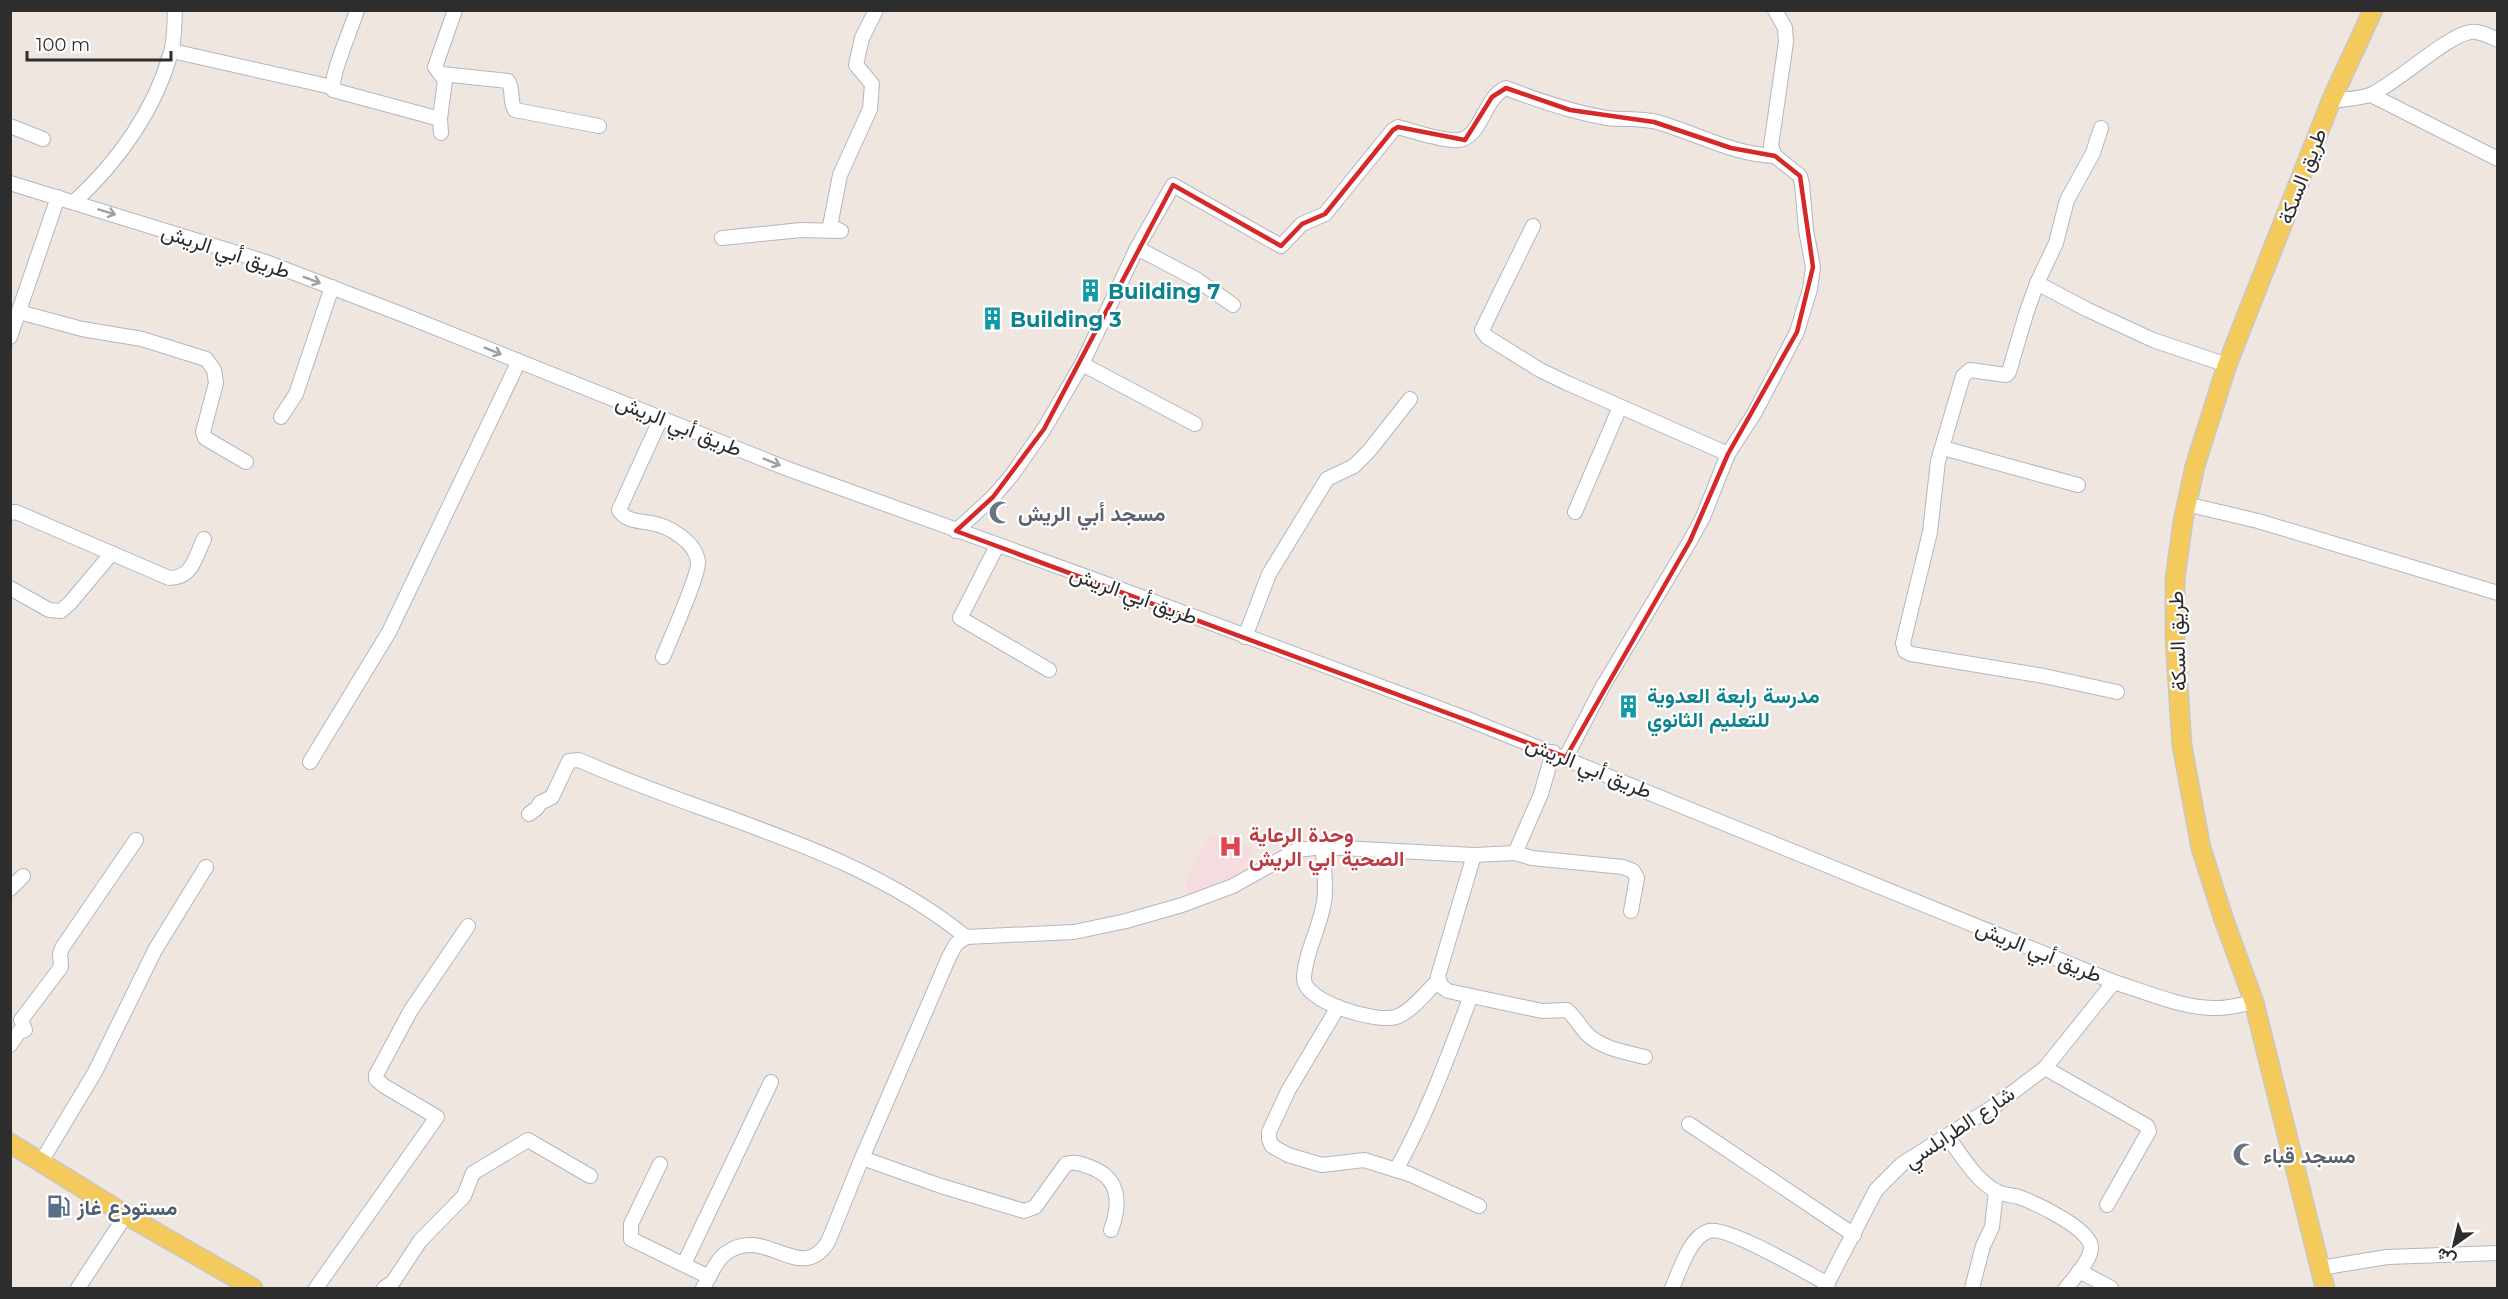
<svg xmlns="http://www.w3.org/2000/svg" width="2508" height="1299" viewBox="0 0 2508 1299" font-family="Montserrat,Vazirmatn,sans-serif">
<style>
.medical{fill:#f5dddf}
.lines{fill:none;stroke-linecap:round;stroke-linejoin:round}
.minor-casing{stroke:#b3b6c1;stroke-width:16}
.major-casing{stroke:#c8c8c8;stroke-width:21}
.minor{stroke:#fff;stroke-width:14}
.major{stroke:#f5ca5d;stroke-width:18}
.oneway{stroke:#a0a0a0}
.marked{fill:none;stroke:#d62828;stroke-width:4.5;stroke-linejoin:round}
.labels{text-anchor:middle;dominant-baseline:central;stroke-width:4.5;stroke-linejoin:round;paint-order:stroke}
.street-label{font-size:21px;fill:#2d2d2d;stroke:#fff}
.culture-label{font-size:21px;font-weight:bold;fill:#0d838f;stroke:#fff;text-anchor:start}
.worship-label{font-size:21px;font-weight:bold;fill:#5b616d;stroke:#fff;text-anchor:start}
.health-label{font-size:21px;font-weight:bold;fill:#be3a42;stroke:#fff;text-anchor:start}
.service-label{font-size:21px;font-weight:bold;fill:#4e5e75;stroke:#fff;text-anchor:start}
</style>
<rect width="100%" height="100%" fill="#efe7df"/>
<!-- medical -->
<path class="medical" d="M 1211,832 L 1254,847 L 1249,870 L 1228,881 L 1187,897 L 1185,880 Z"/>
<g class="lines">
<defs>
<g id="minor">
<path d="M 357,10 C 352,28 330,75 333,90 L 440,119 L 441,133"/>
<path d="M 172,51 L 332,87"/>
<path d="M 442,74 L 508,81 C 514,90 509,101 515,110 L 599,126"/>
<path d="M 2371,95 L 2498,159"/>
<path d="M 2331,101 C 2344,99 2361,99 2372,94 C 2398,82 2449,34 2471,32 C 2481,31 2489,36 2498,40"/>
<path d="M 440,119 L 445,80 L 435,67 L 455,10"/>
<path d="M 10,126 L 43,139"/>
<path d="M 2101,128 L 2093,153 L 2067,200 L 2056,243 L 2037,283 L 2086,309 L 2153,340 L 2227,365"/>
<path d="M 10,183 L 266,262 L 401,314 L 788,469 L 1112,586 L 1465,718 L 2114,982 C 2146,992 2179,1007 2213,1008 C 2227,1009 2240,1005 2254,1002"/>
<path d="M 74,202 C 118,162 155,110 171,52 C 175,39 174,24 175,10"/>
<path d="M 1533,226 L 1482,330 L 1487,337 L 1540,370 L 1567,383 L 1728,454"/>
<path d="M 722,238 L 801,230 L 841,231 L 830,226 L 840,175 L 870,109 L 872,84 L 856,65 L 862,38 L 876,10"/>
<path d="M 1137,248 L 1196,279 L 1233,305"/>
<path d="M 2037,283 L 2026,314 L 2009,372 L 2006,375 L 1970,370 L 1963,376 L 1938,461 L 1930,532 L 1903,643 L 1905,651 L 1911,654 L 2044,676 L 2117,692"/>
<path d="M 19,312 L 82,329 L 142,339 L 206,359 L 214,370 L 216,383 L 203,432 L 205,438 L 246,462"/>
<path d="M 10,337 L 58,197"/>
<path d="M 1082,364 L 1195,424"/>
<path d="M 281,417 L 296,394 L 332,287"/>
<path d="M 661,418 L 619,510 C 625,521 639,521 651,523 C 669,526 696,542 698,562 C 699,575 670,640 663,657"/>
<path d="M 1943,448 L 2078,485"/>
<path d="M 2186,504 L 2258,521 L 2498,593"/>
<path d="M 1575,512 L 1620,407"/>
<path d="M 10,513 L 16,512 L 169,578 C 193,578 195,557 204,539"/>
<path d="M 956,531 L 993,497 L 1012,475 L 1044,429 L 1082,364 L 1137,248 L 1173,185 L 1281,246 L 1302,224 L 1325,214 L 1393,130 L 1398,127 C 1416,132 1435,139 1453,140 C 1482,143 1482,98 1506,88 C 1539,101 1572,112 1607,118 C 1623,120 1641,118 1657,122 C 1696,133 1734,155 1775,156"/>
<path d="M 997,546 L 960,618 L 1049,670"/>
<path d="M 10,588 L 49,610 L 61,611 L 70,603 L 112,553"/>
<path d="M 1245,637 L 1269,574 L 1327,479 L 1354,466 L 1369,451 L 1410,399"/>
<path d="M 1566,757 L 1603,686 L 1690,541 L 1703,517 L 1728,454 L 1754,414 L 1797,332 L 1810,289 L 1813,267 L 1806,230 L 1802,184 L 1800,176 L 1775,156 L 1771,146 L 1786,42 L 1785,28 L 1775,10"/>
<path d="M 310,762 L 389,632 L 519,361"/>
<path d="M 529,814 L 537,808 L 540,803 L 552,797 L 569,761 L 579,760 C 708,818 854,846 966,937"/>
<path d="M 1323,847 C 1323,865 1327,885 1324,902 C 1320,928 1305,953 1304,978 C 1303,1002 1376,1023 1396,1017 C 1411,1012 1426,992 1438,981"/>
<path d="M 1515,853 L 1541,794 L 1553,752"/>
<path d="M 1474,855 L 1438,976 L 1441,986 L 1448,991 L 1542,1011 L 1567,1010 C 1575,1017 1579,1025 1586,1033 C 1600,1048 1625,1052 1645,1057"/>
<path d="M 10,889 L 23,876"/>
<path d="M 1338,1007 L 1288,1091 L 1269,1132 L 1269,1139 L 1272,1146 L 1288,1155 L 1322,1165 L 1364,1160 L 1409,1174 L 1479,1206"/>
<path d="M 10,1045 L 19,1032 L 25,1030 L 21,1020 L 61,967 L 60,954 L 62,948 L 136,840"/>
<path d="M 2045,1068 L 2147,1126 L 2149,1131 L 2107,1205"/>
<path d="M 1689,1124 L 1854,1235"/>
<path d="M 1947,1136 C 1961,1154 1975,1180 1996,1191 C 2003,1195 2011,1195 2019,1197 C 2035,1203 2094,1230 2091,1249 C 2089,1263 2074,1278 2066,1288"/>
<path d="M 862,1158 L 941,1186 L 1024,1211 L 1035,1207 L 1066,1164 C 1075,1161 1081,1164 1090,1167 C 1120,1178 1121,1203 1111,1230"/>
<path d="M 41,1162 L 95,1072 L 155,950 L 206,867"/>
<path d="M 660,1164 L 631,1224 L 631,1239 L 709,1277"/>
<path d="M 1396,1170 C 1427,1115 1448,1056 1471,996"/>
<path d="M 684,1264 L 771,1082"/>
<path d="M 2320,1268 L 2387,1257 L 2498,1253"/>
<path d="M 2079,1271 L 2111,1288"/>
<path d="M 78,1288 L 126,1215"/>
<path d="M 316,1288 L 437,1117 L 384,1086 L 376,1079 L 376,1075 L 411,1010 L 468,926"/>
<path d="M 384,1288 L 393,1282 L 420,1241 L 464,1196 L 473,1173 L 528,1140 L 590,1176"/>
<path d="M 703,1288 C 709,1278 716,1260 726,1253 C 766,1224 800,1286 828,1242 L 862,1158 L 949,957 L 956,944 L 966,937 L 1074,932 L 1126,921 L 1182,905 L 1233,886 L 1297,850 L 1323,847 L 1474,855 L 1515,853 L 1532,858 L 1623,867 L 1633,871 L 1637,878 L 1631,911"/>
<path d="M 1672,1288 C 1680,1271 1689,1237 1709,1231 C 1726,1225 1809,1274 1828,1284"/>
<path d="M 1825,1288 L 1876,1190 L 1902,1164 L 1996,1105 L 2045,1068 L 2114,982"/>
<path d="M 1972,1288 L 1983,1246 L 1992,1227 L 1996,1191"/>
</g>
<g id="major">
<path d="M 10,1143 L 126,1215 L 253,1288"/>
<path d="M 2325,1288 L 2254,1002 L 2224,920 L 2201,848 L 2182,746 L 2175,639 L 2175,579 L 2183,521 L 2195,466 L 2227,365 L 2331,101 L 2373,10"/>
</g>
</defs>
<!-- minor casing -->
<use href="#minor" class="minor-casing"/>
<!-- major casing -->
<use href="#major" class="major-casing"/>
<!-- minor -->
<use href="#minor" class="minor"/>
<!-- major -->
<use href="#major" class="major"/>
</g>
<!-- one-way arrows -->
<defs><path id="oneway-shaft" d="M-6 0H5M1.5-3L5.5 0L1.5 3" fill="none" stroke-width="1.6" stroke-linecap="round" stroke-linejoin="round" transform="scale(1.5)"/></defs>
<g class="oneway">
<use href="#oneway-shaft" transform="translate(107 212) rotate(17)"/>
<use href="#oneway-shaft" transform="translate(312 280) rotate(21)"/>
<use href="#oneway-shaft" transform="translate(493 351) rotate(22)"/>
<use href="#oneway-shaft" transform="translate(772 462) rotate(22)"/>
</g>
<!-- marked area -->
<path class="marked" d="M 1506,88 L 1570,110 L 1654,122 L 1731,148 L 1775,156 L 1800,176 L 1813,267 L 1797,332 L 1728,454 L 1690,541 L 1566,757 L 956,531 L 993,497 L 1044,429 L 1173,185 L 1281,246 L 1302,224 L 1325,214 L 1393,130 L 1398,127 L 1465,140 L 1492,97 Z"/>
<!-- icons -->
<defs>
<symbol id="building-bare" viewBox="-9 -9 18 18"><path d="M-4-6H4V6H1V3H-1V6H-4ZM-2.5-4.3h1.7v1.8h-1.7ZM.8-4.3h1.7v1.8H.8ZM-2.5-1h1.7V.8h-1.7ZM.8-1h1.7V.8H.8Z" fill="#0f9aa8" stroke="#fff" stroke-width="2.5" paint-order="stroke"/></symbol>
<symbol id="mosque-bare" viewBox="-9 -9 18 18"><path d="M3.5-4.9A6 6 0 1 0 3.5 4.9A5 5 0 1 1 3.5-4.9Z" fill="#6b7280" stroke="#fff" stroke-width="2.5" paint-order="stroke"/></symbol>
<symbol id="hospital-bare" viewBox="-9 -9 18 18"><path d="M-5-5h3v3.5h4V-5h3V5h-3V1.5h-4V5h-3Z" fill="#e0444e" stroke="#fff" stroke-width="2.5" paint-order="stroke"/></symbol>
<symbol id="fuel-bare" viewBox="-9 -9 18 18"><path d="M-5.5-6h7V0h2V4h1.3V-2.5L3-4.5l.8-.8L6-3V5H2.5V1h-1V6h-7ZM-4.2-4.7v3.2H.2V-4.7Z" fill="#5c6f8a" stroke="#fff" stroke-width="2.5" paint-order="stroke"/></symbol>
</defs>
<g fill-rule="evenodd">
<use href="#building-bare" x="1074" y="274" width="33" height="33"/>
<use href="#building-bare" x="976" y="302" width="33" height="33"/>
<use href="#mosque-bare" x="984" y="496" width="33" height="33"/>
<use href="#building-bare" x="1612" y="690" width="33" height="33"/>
<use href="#hospital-bare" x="1214" y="830" width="33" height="33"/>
<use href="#mosque-bare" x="2228" y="1138" width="33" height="33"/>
<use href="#fuel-bare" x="42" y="1190" width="33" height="33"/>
</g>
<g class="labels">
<!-- street labels -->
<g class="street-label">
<text transform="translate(2302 176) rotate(-69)">طريق السكة</text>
<text transform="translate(226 251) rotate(18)">طريق أبي الريش</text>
<text transform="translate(679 425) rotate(22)">طريق أبي الريش</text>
<text transform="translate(1134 595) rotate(20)">طريق أبي الريش</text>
<text transform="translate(2177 641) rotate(-92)">طريق السكة</text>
<text transform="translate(1589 767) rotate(22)">طريق أبي الريش</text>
<text transform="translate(2039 951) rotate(22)">طريق أبي الريش</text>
<text transform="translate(1959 1127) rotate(-34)">شارع الطرابلسي</text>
</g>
<!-- culture labels -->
<g class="culture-label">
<text x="1108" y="291">Building 7</text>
<text x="1010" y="319">Building 3</text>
<text x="1647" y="695">مدرسة رابعة العدوية<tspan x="1647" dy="24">للتعليم الثانوي</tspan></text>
</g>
<!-- worship labels -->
<g class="worship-label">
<text x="1018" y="513">مسجد أبي الريش</text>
<text x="2263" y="1155">مسجد قباء</text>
</g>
<!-- health labels -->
<g class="health-label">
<text x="1249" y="834">وحدة الرعاية<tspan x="1249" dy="24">الصحية ابي الريش</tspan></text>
</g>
<!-- service labels -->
<g class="service-label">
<text x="77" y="1207">مستودع غاز</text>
</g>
</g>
<!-- border -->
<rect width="2508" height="1299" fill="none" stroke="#2d2d2d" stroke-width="24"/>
<!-- north arrow -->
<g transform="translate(2454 1245) rotate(214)" stroke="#ffffff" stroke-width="4.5" paint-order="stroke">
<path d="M0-4.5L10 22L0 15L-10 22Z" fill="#2d2d2d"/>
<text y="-9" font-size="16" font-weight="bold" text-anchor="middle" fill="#2d2d2d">ش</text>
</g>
<!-- scale -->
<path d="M27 51v9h144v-9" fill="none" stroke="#2d2d2d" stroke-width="3"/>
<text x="36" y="51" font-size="18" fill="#2d2d2d" stroke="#ffffff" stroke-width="4.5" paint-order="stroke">100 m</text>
</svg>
